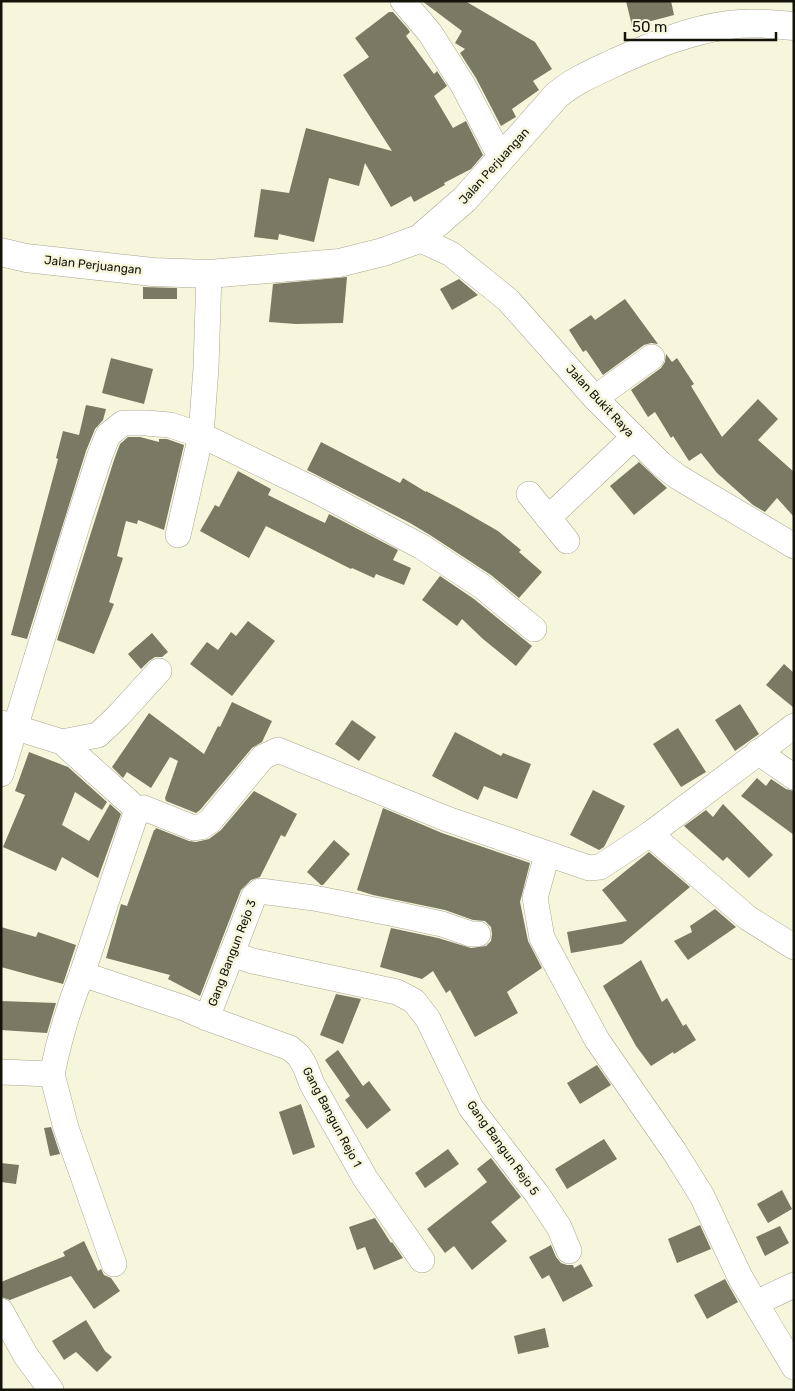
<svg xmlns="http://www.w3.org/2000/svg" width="795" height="1391" viewBox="0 0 795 1391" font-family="Rubik,sans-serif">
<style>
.building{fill:#7a7963}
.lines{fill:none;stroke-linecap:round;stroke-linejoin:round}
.minor-casing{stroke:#a8a790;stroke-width:26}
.tertiary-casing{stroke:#a8a790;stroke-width:29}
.minor{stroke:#fff;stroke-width:25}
.tertiary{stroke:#fff;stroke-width:28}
.labels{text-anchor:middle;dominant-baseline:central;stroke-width:5;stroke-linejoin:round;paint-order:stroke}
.street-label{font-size:12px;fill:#13130a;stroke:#f6f6dc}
</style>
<rect width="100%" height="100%" fill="#f6f6dc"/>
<!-- building -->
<g class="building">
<path d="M 422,1 L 465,1 L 535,42 L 552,69 L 533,81 L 539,90 L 512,109 L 516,117 L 501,126 L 476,78 L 460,53 L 465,49 L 455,43 L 462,31 Z"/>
<path d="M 626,1 L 671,1 L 674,15 L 632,26 Z"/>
<path d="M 389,12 L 393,12 L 408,29 L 410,32 L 406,36 L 434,74 L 437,71 L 447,86 L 434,96 L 453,128 L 466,121 L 483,155 L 471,169 L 444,183 L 445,185 L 414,202 L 411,196 L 391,207 L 365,163 L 359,186 L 329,178 L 314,242 L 279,234 L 278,240 L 254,237 L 261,189 L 289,193 L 306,128 L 392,151 L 343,75 L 369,57 L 355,38 Z"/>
<path d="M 347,277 L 343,323 L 296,324 L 269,322 L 273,284 Z"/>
<path d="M 459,279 L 478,295 L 452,310 L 440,289 Z"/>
<path d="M 143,287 L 177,288 L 177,299 L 143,299 Z"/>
<path d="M 625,299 L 658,344 L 651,343 L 644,345 L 603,375 L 586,350 L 583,352 L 569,330 L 591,315 L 595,320 Z"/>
<path d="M 666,354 L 672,362 L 677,358 L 694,384 L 691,386 L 722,437 L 758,399 L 778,419 L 758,440 L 794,472 L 794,517 L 777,498 L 765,512 L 753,505 L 717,473 L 701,453 L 689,461 L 673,436 L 671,438 L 655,412 L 648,417 L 631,390 L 661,368 L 665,362 Z"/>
<path d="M 111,358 L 153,369 L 144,404 L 102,393 Z"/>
<path d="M 86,405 L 106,409 L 103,420 L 95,429 L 86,451 L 27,639 L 11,635 L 58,459 L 56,458 L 63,431 L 79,435 Z"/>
<path d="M 128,437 L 140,437 L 159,442 L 159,439 L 167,439 L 184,445 L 164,530 L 138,520 L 137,524 L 126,521 L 117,556 L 123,558 L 109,602 L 114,604 L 94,654 L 57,640 L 114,460 L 120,444 Z"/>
<path d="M 321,442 L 400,483 L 403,478 L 426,492 L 426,491 L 458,508 L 498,531 L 521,550 L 519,552 L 542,572 L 519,598 L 491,575 L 430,535 L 410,523 L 307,470 Z"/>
<path d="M 639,462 L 667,488 L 634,515 L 610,486 Z"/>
<path d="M 238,471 L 271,489 L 268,495 L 304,513 L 325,523 L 329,514 L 398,550 L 393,560 L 411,568 L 404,585 L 376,574 L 374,578 L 352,568 L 351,569 L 266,526 L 249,558 L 200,531 L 215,505 L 219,507 Z"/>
<path d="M 440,576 L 474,599 L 532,646 L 516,666 L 483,639 L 462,619 L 457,626 L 422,600 Z"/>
<path d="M 248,621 L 275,641 L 232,696 L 190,664 L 207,642 L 218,650 L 231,632 L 236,636 Z"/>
<path d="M 152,633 L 168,652 L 162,657 L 155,657 L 149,661 L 141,669 L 128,654 Z"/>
<path d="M 784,664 L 794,673 L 794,708 L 766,685 Z"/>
<path d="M 232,702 L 272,721 L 262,742 L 252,748 L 200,810 L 196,813 L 166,801 L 165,798 L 178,761 L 170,757 L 151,788 L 127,772 L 123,778 L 112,767 L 149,713 L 204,754 L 218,726 L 220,727 Z"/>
<path d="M 740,704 L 759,734 L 735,751 L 715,720 Z"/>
<path d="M 352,720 L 376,737 L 359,761 L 335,744 Z"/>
<path d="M 678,728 L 706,772 L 681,787 L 653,744 Z"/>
<path d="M 455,732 L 501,756 L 503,753 L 531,764 L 517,799 L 484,786 L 478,800 L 432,776 Z"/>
<path d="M 29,752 L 68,767 L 107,802 L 102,810 L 75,792 L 62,825 L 89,841 L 110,804 L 121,814 L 98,878 L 62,857 L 56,871 L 3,847 L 25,795 L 15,791 Z"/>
<path d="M 757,778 L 766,786 L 771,779 L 786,789 L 794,791 L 794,835 L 741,796 Z"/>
<path d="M 593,790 L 625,806 L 604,847 L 599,850 L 570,835 Z"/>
<path d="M 254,791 L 297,814 L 285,837 L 281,835 L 260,877 L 251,880 L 241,890 L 200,996 L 168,979 L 170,975 L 106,958 L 121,904 L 127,906 L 154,830 L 155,830 L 156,828 L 189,841 L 196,842 L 209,839 L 221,830 Z"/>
<path d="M 723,804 L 773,855 L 749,878 L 727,857 L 723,861 L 684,826 L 706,810 L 713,817 Z"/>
<path d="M 383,808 L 442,833 L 530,863 L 520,902 L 528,941 L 542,968 L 507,992 L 518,1013 L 475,1037 L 450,990 L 446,993 L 433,971 L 422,979 L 380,967 L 391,928 L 438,938 L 471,948 L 486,946 L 491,941 L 492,934 L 491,927 L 485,921 L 473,920 L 445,910 L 373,895 L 357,890 Z"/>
<path d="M 334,840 L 350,854 L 323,885 L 321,885 L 307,872 Z"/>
<path d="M 649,852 L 690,887 L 622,944 L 571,953 L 567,932 L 627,921 L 602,890 Z"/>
<path d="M 715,909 L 736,927 L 688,960 L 674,941 L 692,932 L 690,926 Z"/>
<path d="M 1,927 L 36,937 L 38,932 L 76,945 L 63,984 L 1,967 Z"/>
<path d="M 641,960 L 662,1002 L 667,998 L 683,1026 L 686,1024 L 696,1040 L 674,1054 L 673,1052 L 651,1066 L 636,1046 L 603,986 Z"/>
<path d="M 336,994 L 361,999 L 343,1044 L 320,1035 Z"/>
<path d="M 1,1001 L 56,1003 L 47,1033 L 1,1030 Z"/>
<path d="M 338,1050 L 363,1086 L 369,1081 L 391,1110 L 367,1129 L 345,1100 L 350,1096 L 325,1060 Z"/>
<path d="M 597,1065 L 611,1085 L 580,1104 L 567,1083 Z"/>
<path d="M 301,1104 L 315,1147 L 293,1155 L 279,1112 Z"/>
<path d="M 51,1127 L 60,1154 L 50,1156 L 44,1128 Z"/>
<path d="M 604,1139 L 617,1159 L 567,1189 L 555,1169 Z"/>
<path d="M 448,1149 L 459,1164 L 425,1188 L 415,1173 Z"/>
<path d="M 491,1158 L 521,1197 L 491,1222 L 507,1241 L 472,1270 L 454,1246 L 445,1253 L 427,1229 L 487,1182 L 477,1169 Z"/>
<path d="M 1,1163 L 19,1165 L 16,1184 L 1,1182 Z"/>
<path d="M 782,1190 L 792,1209 L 768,1223 L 757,1204 Z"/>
<path d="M 375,1218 L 391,1243 L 392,1242 L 403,1258 L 374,1270 L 365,1247 L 357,1250 L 349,1227 Z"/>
<path d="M 700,1225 L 711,1249 L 677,1263 L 668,1239 Z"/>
<path d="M 780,1226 L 789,1243 L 765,1256 L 756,1237 Z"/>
<path d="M 84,1241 L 98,1271 L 101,1269 L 104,1275 L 111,1278 L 120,1291 L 94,1309 L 71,1276 L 10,1300 L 1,1297 L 1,1282 L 65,1256 L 63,1252 Z"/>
<path d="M 551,1245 L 556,1257 L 561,1263 L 567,1265 L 573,1265 L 574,1268 L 581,1264 L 593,1286 L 563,1302 L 549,1275 L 542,1279 L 529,1257 Z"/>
<path d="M 725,1279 L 738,1302 L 707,1319 L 694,1295 Z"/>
<path d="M 86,1320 L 105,1351 L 112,1357 L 97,1372 L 76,1352 L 64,1360 L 52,1341 Z"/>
<path d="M 545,1328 L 549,1347 L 518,1354 L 514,1336 Z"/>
</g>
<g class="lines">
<defs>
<g id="minor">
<path d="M 403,1 L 430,33 L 463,85 L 501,158"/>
<path d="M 419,239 L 451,254 L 508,300 L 595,398 L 661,464 L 678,477 L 794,546"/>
<path d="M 595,398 L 652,357"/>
<path d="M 529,494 L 567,541"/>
<path d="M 548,518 L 634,437"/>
<path d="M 178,535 L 201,435 L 319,492 L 422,547 L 483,587 L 534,629"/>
<path d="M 1,723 L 62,742 L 139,811"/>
<path d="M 62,742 L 98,735 L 118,716 L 159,671"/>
<path d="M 758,752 L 794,777"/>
<path d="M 1,774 L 80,516 L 100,455 L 108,435 L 123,423 L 146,423 L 170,425 L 201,435 L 206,368 L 209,274"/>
<path d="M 650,834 L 748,918 L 794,947"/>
<path d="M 549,855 L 545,862 L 535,898 L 542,938 L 597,1040 L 674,1151 L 702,1196 L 740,1277 L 794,1367"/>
<path d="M 231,954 L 253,961 L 397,992 L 414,1001 L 428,1019 L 471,1108 L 537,1194 L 559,1227 L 569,1251"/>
<path d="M 82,974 L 184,1008 L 207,1018 L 254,896 L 260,891 L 314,898 L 395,914 L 442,924 L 471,934 L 478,934"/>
<path d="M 207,1018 L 290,1048 L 299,1056 L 305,1066 L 312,1084 L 365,1178 L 422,1260"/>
<path d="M 1,1072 L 52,1074 C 59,1040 69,1006 82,974 L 135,816 L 144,808 L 194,828 L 201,827 L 210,821 L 263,757 L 278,750 L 447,819 L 589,868 L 600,867 L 650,834 L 794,726"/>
<path d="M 52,1074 L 66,1128 L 114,1264"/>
<path d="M 756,1303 L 794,1285"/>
<path d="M 1,1311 L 26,1356 L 51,1390"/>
</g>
<path id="tertiary" d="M 1,252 L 26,258 L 153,272 L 209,274 L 339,263 L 383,252 L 419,239 L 465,199 L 556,96 C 573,81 595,72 616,62 C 652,46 689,30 729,25 C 750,22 772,24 794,26"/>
</defs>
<!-- minor casing -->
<use href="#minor" class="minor-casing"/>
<!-- tertiary casing -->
<use href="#tertiary" class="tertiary-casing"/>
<!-- minor -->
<use href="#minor" class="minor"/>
<!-- tertiary -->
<use href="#tertiary" class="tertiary"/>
</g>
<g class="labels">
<!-- street labels -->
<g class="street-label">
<text transform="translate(494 166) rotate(-48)">Jalan Perjuangan</text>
<text transform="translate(93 265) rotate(6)">Jalan Perjuangan</text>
<text transform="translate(600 401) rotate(47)">Jalan Bukit Raya</text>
<text transform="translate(232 953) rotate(-69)">Gang Bangun Rejo 3</text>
<text transform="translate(332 1117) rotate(62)">Gang Bangun Rejo 1</text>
<text transform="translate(503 1148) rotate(54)">Gang Bangun Rejo 5</text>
</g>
</g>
<!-- border -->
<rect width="795" height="1391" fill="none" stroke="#13130a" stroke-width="5"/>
<!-- scale -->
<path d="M625 32v8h151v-8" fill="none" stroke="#13130a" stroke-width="2.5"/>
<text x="632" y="32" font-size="15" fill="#13130a" stroke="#f6f6dc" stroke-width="4" paint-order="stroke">50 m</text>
</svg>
